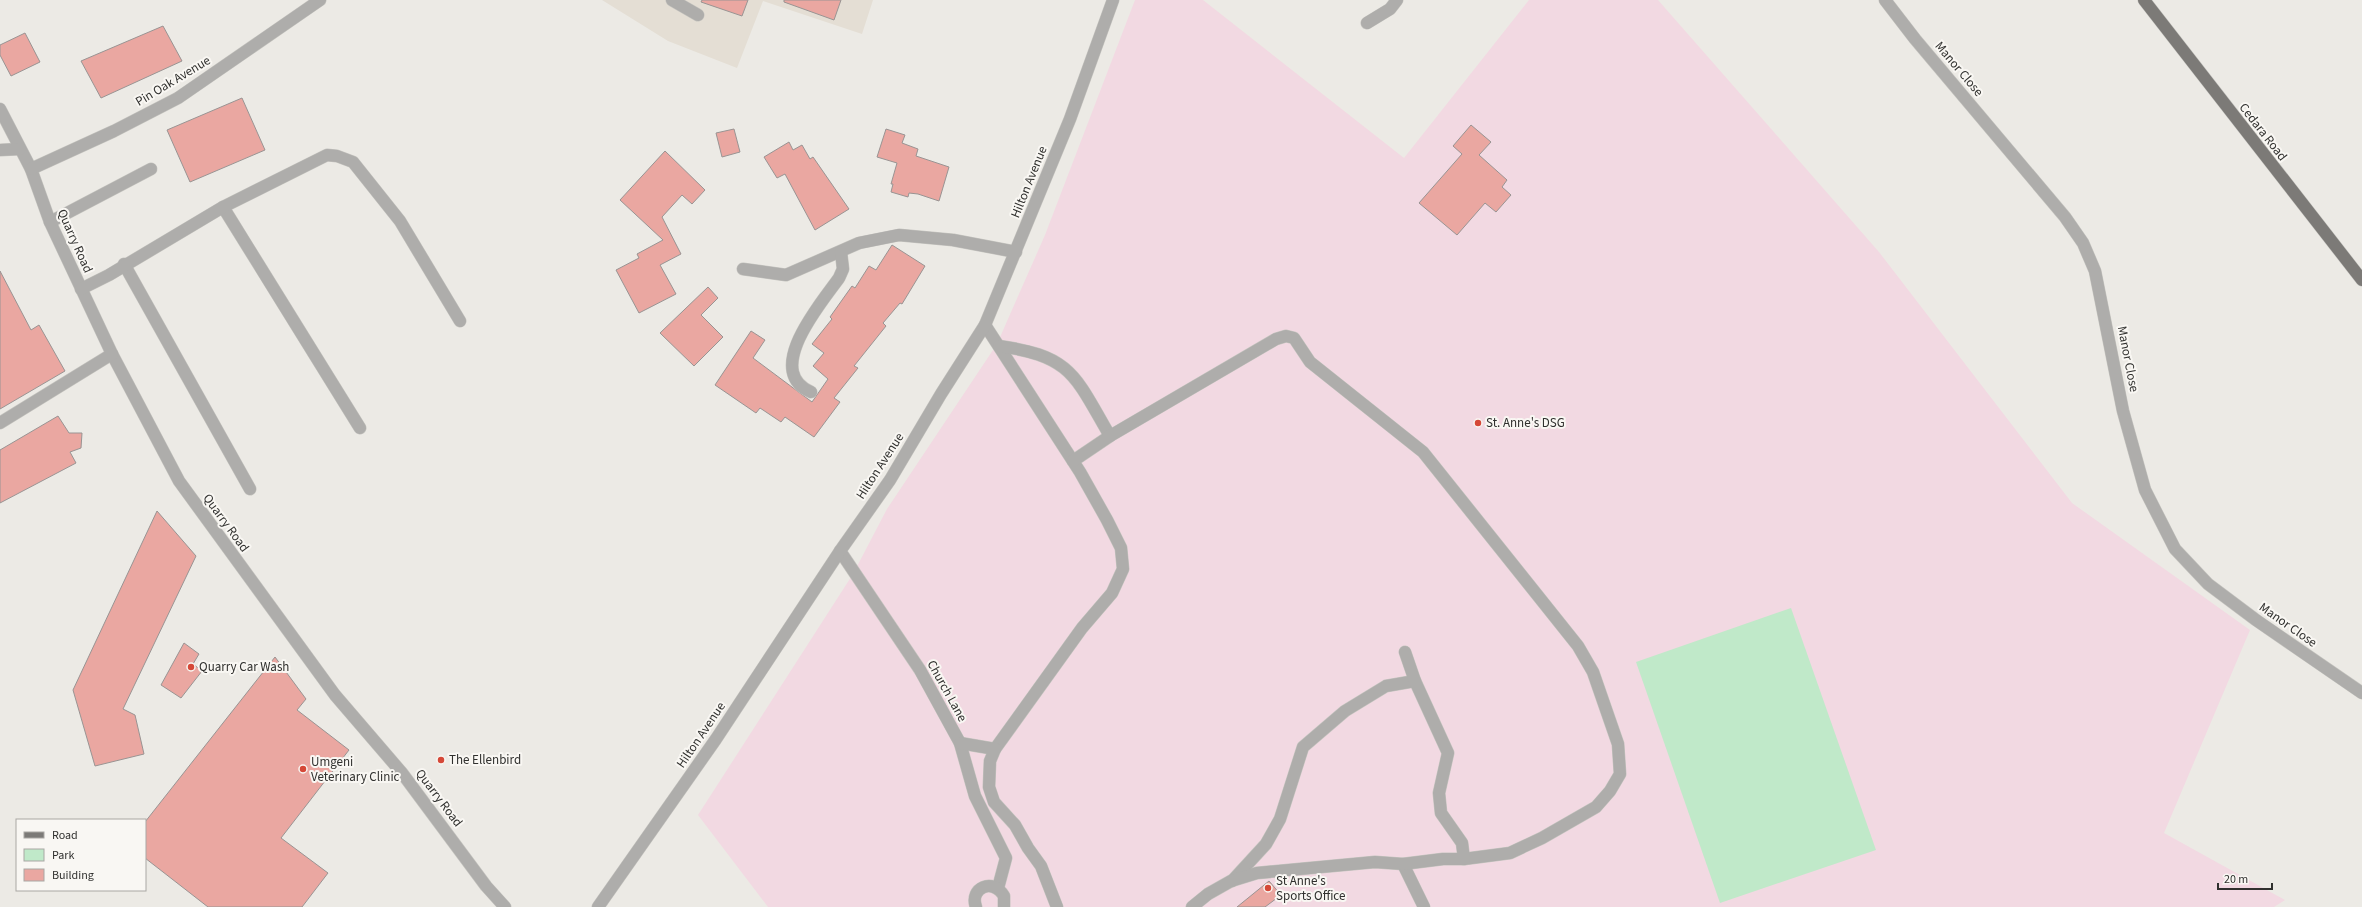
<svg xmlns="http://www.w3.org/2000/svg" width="2362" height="907" viewBox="0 0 2362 907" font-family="'Source Sans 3',sans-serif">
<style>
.built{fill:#e4ded4}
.education{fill:#f2d9e2}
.green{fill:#c0e9c9}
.building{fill:#eaa7a1;stroke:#999493}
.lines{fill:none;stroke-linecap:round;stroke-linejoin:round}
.minor-casing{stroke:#c6c5c0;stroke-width:13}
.major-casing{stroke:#c6c5c0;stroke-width:13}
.minor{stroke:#aeadab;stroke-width:12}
.major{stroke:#7c7a77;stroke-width:12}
.poi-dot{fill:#d54837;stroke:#f9f7f3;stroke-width:1.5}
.labels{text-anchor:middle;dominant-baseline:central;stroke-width:4;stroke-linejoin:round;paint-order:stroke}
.street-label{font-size:13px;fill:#30302e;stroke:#f9f7f3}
.poi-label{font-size:13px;fill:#30302e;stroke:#f9f7f3;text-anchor:start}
</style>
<rect width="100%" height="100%" fill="#eceae5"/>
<!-- built -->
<path class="built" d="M 602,0 L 873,0 L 862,34 L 763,1 L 737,68 L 668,41 Z"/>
<!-- education -->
<path class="education" d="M 1135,0 L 1203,0 L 1404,158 L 1529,0 L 1658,0 L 1879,252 L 2072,503 L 2250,630 L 2164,833 L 2285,900 L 2274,907 L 768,907 L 698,815 L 853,574 L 887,509 L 997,344 L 1045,235 Z"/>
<!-- green -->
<path class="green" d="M 1791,608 L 1876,850 L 1720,903 L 1636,662 Z"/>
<!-- building -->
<g class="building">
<path d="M 702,0 L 748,0 L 742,16 L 701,2 Z"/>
<path d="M 784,0 L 841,0 L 834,20 L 784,2 Z"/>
<path d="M 163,26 L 182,61 L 101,98 L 81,61 Z"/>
<path d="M 25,33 L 40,62 L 11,76 L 0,55 L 0,45 Z"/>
<path d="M 242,98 L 265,150 L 190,182 L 167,130 Z"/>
<path d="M 1471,125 L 1491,142 L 1479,155 L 1507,180 L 1502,187 L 1511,195 L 1496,212 L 1485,203 L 1457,235 L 1419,203 L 1462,154 L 1453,146 Z"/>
<path d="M 734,129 L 740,152 L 722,157 L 716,133 Z"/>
<path d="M 886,129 L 905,135 L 902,143 L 918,149 L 916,156 L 949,167 L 939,201 L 918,194 L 909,193 L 908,197 L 891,192 L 893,184 L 891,184 L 897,163 L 877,157 Z"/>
<path d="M 789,142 L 793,150 L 802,145 L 810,159 L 813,157 L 849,209 L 815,230 L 785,174 L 777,178 L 764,157 Z"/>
<path d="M 665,151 L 705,190 L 692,204 L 682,195 L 662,217 L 681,254 L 660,265 L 676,294 L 639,313 L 616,270 L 639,258 L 637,254 L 663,240 L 620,200 Z"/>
<path d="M 892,245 L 925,266 L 902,304 L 900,303 L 883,323 L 886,326 L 854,366 L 858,368 L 834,398 L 840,402 L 814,437 L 785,417 L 781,422 L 760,408 L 756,413 L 715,385 L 751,331 L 765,340 L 753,358 L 812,402 L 828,379 L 813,366 L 824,353 L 812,344 L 832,319 L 830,317 L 852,286 L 855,288 L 869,266 L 876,270 Z"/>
<path d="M 0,271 L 31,330 L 39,325 L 65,371 L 0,409 Z"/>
<path d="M 708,287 L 718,298 L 701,315 L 723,337 L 694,366 L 660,333 Z"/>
<path d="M 58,416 L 69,433 L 82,433 L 81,448 L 70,452 L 76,463 L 0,503 L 0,450 Z"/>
<path d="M 157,511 L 196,556 L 123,709 L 135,715 L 144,754 L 95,766 L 73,690 Z"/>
<path d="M 184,643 L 199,654 L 193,664 L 202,671 L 181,698 L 161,685 Z"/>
<path d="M 275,657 L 306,699 L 297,710 L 349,750 L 281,838 L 328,873 L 302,907 L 208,907 L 145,858 L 145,822 Z"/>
<path d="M 1269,881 L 1281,895 L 1265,907 L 1237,907 Z"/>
</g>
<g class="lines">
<defs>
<g id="minor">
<path d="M 672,0 L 698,15"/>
<path d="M 1885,0 L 1915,39 L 2065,217 L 2083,243 L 2095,271 L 2123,411 L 2145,490 L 2175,549 L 2208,584 L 2256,620 L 2362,693"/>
<path d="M 1367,23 L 1390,9 L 1397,0"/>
<path d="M 0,109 L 31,169 L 50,222 L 112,354 L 179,481 L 335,695 L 402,773 L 486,886 L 505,907"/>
<path d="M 0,150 L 20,149"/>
<path d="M 31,169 L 114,131 L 178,98 L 320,0"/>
<path d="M 223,207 L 360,428"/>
<path d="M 50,222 L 151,169"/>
<path d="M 124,264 L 250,489"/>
<path d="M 743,269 L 786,275 L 859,243 L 899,235 L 953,240 L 1016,252"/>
<path d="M 81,289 L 109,275 L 223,207 L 327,155 L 337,156 L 353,162 L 400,221 L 460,321"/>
<path d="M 985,325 L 1080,472 L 1107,520 L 1121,548 L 1123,569 L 1112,593 L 1082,628 L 995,749"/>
<path d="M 999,346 C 1072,356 1075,376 1110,436"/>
<path d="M 811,392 C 762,371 822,302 839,278 L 843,269 L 841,252"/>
<path d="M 0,423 L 112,354"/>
<path d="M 1073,461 L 1110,436 L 1276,339 L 1286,336 L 1294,338 L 1310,362 L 1423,452 L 1578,646 L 1593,672 L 1618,744 L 1620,774 L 1610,791 L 1596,807 L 1542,838 L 1510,853 L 1464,859"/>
<path d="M 840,551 L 920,670 L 960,743 L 975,796 L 1006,858 L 998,888"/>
<path d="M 960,743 L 995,749 L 990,761 L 989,787 L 994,802 L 1015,825 L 1028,848 L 1041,866 L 1057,907"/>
<path d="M 1403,864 L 1424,907"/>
<path d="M 1232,881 L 1266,844 L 1280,819 L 1303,747 L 1345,711 L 1386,686 L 1415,681"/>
<path d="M 598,907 L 716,739 L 840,551 L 890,480 L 941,394 L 985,325 L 1070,119 L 1113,0"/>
<path d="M 976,907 C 969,888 993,877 1004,896 L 1004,907"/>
<path d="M 1192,907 L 1208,894 L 1231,881 L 1257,873 L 1375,862 L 1403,864 L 1443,859 L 1464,859 L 1462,843 L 1441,813 L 1439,793 L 1448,753 L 1415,681 L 1405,652"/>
</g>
<path id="major" d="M 2144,0 L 2362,280"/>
</defs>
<!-- minor casing -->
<use href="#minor" class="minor-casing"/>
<!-- major casing -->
<use href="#major" class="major-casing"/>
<!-- minor -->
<use href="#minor" class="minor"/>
<!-- major -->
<use href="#major" class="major"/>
</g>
<!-- markers -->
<g class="poi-dot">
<circle cx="1478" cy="423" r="4"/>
<circle cx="191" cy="667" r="4"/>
<circle cx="441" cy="760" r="4"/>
<circle cx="303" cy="769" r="4"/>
<circle cx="1268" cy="888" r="4"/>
</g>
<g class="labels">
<!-- street labels -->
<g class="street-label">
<text transform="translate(1959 69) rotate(50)">Manor Close</text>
<text transform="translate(173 81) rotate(-31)">Pin Oak Avenue</text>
<text transform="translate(2263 132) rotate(52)">Cedara Road</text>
<text transform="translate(1029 182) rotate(-68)">Hilton Avenue</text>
<text transform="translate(75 241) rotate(66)">Quarry Road</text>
<text transform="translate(2128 359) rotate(79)">Manor Close</text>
<text transform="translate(880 466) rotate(-57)">Hilton Avenue</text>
<text transform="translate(226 523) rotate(54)">Quarry Road</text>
<text transform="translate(2288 625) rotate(35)">Manor Close</text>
<text transform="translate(947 691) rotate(61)">Church Lane</text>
<text transform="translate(701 735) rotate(-56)">Hilton Avenue</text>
<text transform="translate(439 798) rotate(53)">Quarry Road</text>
</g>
<!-- poi labels -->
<g class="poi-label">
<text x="1486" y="423">St. Anne's DSG</text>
<text x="199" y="667">Quarry Car Wash</text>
<text x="449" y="760">The Ellenbird</text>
<text x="311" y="762">Umgeni<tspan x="311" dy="15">Veterinary Clinic</tspan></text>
<text x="1276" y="881">St Anne's<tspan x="1276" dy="15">Sports Office</tspan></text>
</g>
</g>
<!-- legend -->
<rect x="16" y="819" width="130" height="72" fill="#f9f7f3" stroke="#a9a7a4"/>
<rect x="24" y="832" width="20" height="6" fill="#7c7a77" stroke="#a9a7a4"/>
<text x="52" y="839" font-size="12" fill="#30302e">Road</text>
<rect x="24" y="849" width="20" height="12" fill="#c0e9c9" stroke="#a9a7a4"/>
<text x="52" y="859" font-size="12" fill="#30302e">Park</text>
<rect x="24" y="869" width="20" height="12" fill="#eaa7a1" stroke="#a9a7a4"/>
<text x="52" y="879" font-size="12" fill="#30302e">Building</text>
<!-- scale -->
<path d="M2218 883v6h54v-6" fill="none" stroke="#30302e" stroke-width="2"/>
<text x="2224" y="883" font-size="12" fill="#30302e" stroke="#f9f7f3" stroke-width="3" paint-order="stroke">20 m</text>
</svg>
